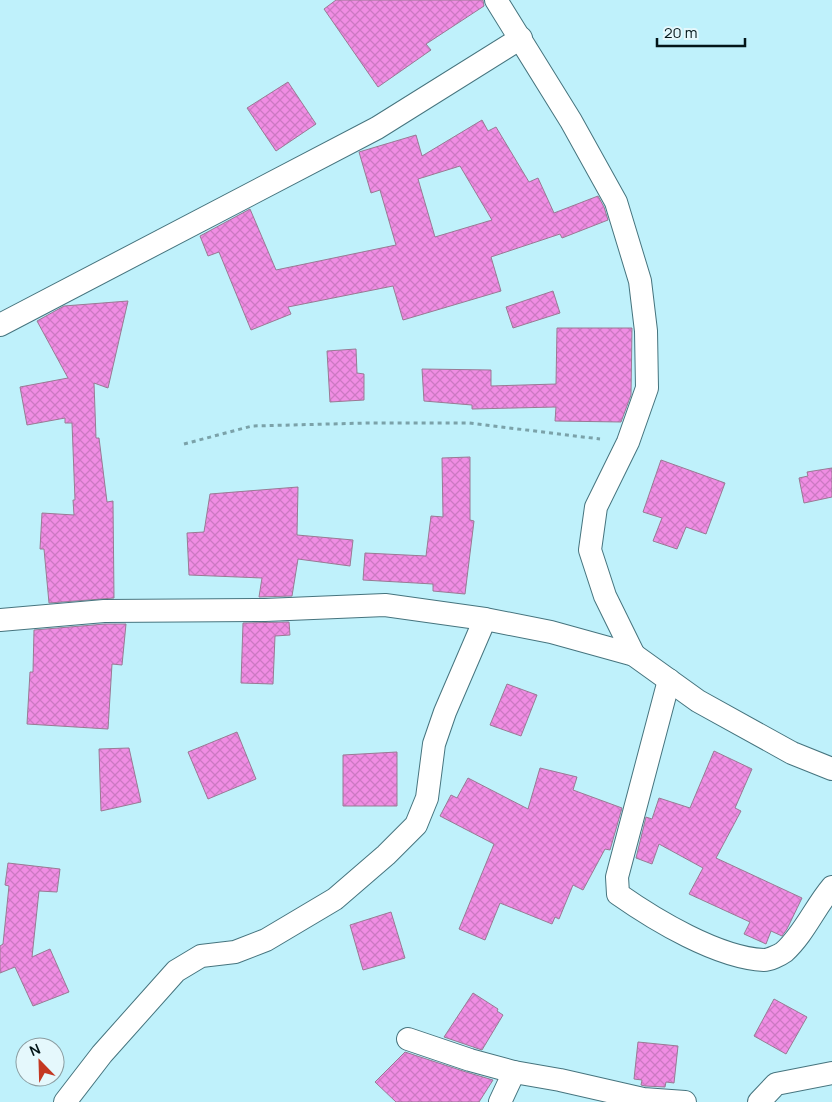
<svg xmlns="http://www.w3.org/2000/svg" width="832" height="1102" viewBox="0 0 832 1102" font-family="Manrope,sans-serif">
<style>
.building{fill:url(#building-cross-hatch);stroke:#997a94;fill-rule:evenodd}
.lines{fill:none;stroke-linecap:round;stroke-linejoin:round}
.street-casing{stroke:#46747e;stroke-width:24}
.path{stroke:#7ba2a9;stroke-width:3;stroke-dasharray:4 4;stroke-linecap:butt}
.street{stroke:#fff;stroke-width:22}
</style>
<defs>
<pattern id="building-cross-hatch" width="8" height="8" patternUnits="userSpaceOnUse" patternTransform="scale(1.25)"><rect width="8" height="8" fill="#f08de3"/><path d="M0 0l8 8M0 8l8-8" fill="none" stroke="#cc79c2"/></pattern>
</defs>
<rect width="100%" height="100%" fill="#bff1fb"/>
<!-- building -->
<g class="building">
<path d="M 336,0 L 483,0 L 484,6 L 426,44 L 431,50 L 378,87 L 324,9 Z"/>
<path d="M 288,82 L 316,124 L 276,151 L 247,108 Z"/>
<path d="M 482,120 L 488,131 L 496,127 L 529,182 L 538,178 L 554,213 L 598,196 L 604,207 L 608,220 L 562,238 L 560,234 L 491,257 L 501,291 L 403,320 L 393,286 L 288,307 L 291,314 L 251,330 L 219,252 L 208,256 L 200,236 L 250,209 L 276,270 L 396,245 L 380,190 L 371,193 L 359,152 L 416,135 L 422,156 ZM 460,166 L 492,220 L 435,237 L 418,179 Z"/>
<path d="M 553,291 L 560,313 L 513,328 L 506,307 Z"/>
<path d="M 128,301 L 108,388 L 94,383 L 96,438 L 99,438 L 107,502 L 113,501 L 114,598 L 49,603 L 44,549 L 40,549 L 42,513 L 74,515 L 73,500 L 75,500 L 72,423 L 65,423 L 65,418 L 27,425 L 20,387 L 68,378 L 37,321 L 64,306 Z"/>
<path d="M 557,328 L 632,328 L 631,395 L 621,422 L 555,421 L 556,407 L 472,409 L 472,405 L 424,401 L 422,369 L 491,370 L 491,386 L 556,384 Z"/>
<path d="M 356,349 L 357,373 L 364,374 L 364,400 L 330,402 L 327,351 Z"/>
<path d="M 470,457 L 470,520 L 474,521 L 465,594 L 433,591 L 433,584 L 363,580 L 365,553 L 426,556 L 431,516 L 443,517 L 442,458 Z"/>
<path d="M 661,460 L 725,483 L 706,534 L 686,527 L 677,549 L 653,541 L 662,518 L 643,512 Z"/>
<path d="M 832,468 L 832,497 L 804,503 L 799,478 L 808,476 L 807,472 Z"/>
<path d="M 298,487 L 297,535 L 353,540 L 350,566 L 298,559 L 292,596 L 259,597 L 262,578 L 189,575 L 187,533 L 204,532 L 210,494 Z"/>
<path d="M 289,622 L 290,635 L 275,636 L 273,684 L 241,683 L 243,623 Z"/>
<path d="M 105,624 L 126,624 L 122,665 L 112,664 L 108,729 L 27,724 L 30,672 L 33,672 L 34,630 Z"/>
<path d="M 507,684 L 537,695 L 521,736 L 490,725 Z"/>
<path d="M 237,732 L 256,779 L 208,799 L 188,752 Z"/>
<path d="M 129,748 L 141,802 L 101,811 L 99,749 Z"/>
<path d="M 714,751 L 752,769 L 735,808 L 741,811 L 716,858 L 802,898 L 787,929 L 782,936 L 771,931 L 766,944 L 744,934 L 750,922 L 689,894 L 703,868 L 659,844 L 652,864 L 636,858 L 646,817 L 652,819 L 659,798 L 690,808 Z"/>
<path d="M 397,752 L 397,806 L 343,806 L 343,755 Z"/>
<path d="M 540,768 L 577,777 L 573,790 L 622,808 L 610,850 L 605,849 L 583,890 L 573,885 L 559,919 L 555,917 L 552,924 L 500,903 L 485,940 L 459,929 L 494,844 L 440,816 L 451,795 L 457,798 L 468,778 L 528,809 Z"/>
<path d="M 8,863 L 60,869 L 57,892 L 39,891 L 32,957 L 50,949 L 69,992 L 33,1006 L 15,967 L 0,973 L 0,946 L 3,944 L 9,886 L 5,885 Z"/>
<path d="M 391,912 L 405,958 L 363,970 L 350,925 Z"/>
<path d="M 473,993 L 498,1009 L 497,1011 L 503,1015 L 482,1050 L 444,1037 Z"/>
<path d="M 774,999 L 807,1017 L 786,1054 L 754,1036 Z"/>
<path d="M 638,1042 L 678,1046 L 674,1083 L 666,1082 L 665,1087 L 645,1086 L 641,1085 L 642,1080 L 634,1079 Z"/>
<path d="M 405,1052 L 466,1072 L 493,1080 L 479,1102 L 396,1102 L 375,1082 Z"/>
</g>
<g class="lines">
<defs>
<g id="street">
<path d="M 496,0 L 571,121 L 616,202 L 640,281 L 646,331 L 647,388 L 628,442 L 596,507 L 590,550 L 605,596 L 634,655"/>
<path d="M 0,325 L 377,128 L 521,38"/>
<path d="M 0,620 L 104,611 L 265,610 L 385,605 L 485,619 L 551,632 L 634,655 L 698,701 L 792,753 L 832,769"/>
<path d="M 669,680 L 617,877 L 618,894 C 655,920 718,958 764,960 C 769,960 780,955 784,952 C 804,934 815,907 832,887"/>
<path d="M 408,1039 L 470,1060 L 514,1072 L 560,1080 L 643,1099 L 685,1102"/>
<path d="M 65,1102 L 102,1054 L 176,971 L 201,956 L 235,952 L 266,940 L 335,899 L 386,855 L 416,825 L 427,798 L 434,744 L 445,712 L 485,619"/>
<path d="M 500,1102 L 514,1072"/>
<path d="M 759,1102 L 776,1084 L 832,1073"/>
</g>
</defs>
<!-- street casing -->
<use href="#street" class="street-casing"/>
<!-- path -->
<path class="path" d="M 184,444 L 252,426 L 368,423 L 469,423 L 600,439"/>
<!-- street -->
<use href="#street" class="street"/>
</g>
<!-- north arrow -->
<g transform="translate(40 1062) rotate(337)"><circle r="24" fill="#e5f8fc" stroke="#8b9da1"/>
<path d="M0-4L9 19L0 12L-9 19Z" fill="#c43822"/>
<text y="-8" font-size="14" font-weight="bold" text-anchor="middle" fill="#031518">N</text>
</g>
<!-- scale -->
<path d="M657 38v8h88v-8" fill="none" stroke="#031518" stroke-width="2.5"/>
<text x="664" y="38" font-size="15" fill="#031518" stroke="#e5f8fc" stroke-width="4" paint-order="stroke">20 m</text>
</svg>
